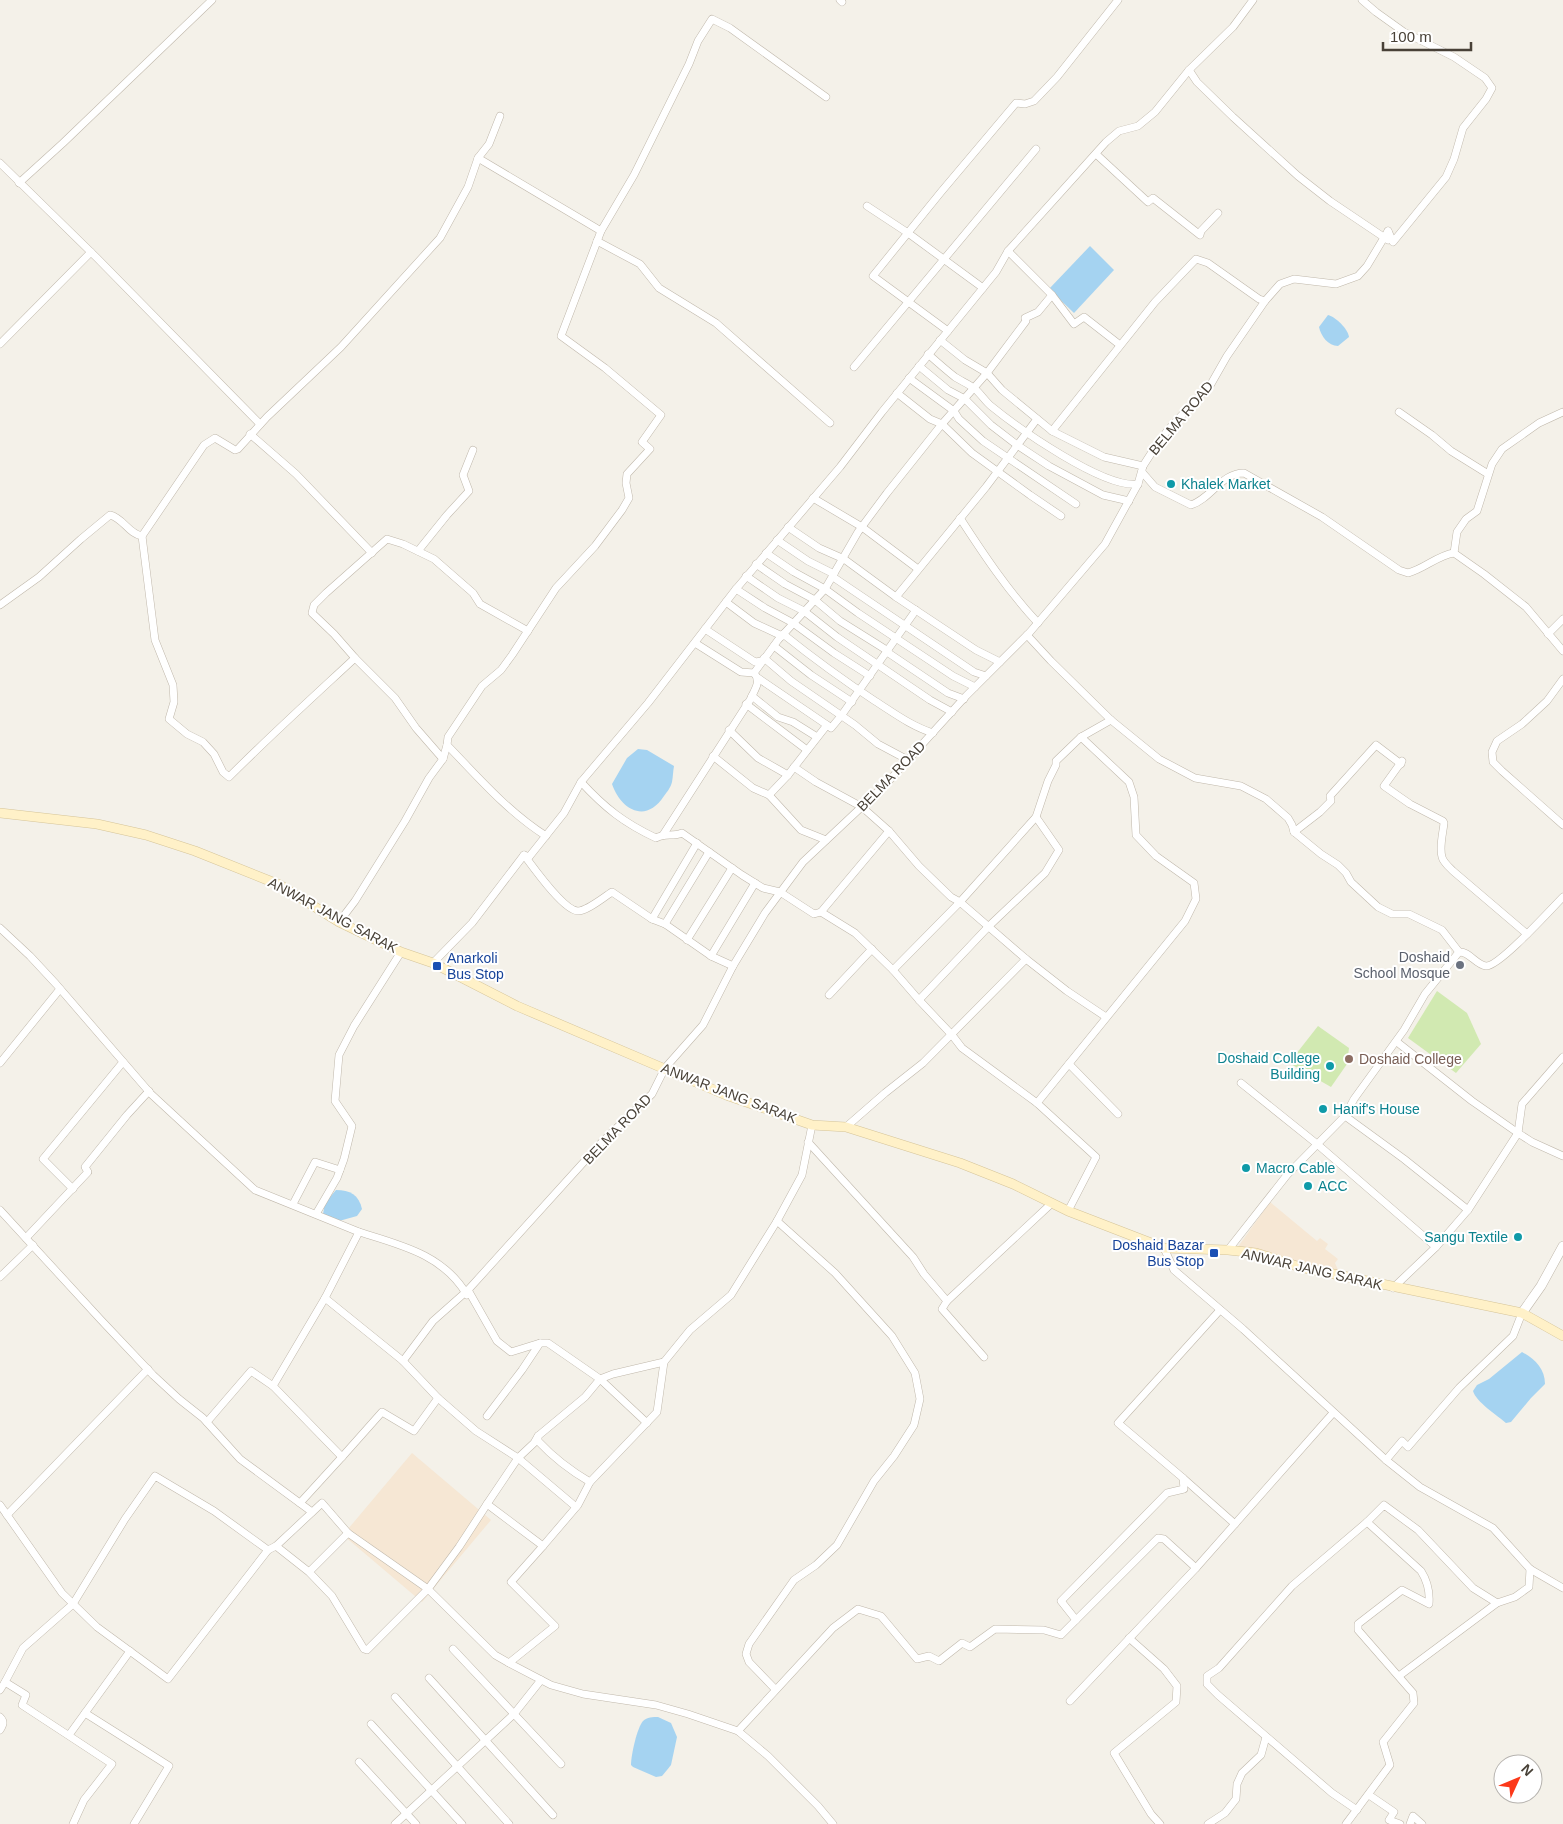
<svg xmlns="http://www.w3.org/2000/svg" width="1563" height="1824" viewBox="0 0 1563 1824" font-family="Helvetica,sans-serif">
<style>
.commercial{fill:#f6e7d4}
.green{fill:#d1e9b1}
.water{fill:#a5d3f1}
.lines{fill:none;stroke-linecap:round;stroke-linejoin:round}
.minor-casing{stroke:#c0b8ab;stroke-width:8}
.tertiary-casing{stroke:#c0b8ab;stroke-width:10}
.secondary-casing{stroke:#d5c499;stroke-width:10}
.minor{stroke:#fff;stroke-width:7}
.tertiary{stroke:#fff;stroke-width:9}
.secondary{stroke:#fff1c8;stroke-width:9}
.culture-dot{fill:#0f9aa8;stroke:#fff;stroke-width:2}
.worship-dot{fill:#6b7280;stroke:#fff;stroke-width:2}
.transit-dot{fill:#1a4fb4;stroke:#fff;stroke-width:2}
.education-dot{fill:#8d6e63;stroke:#fff;stroke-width:2}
.labels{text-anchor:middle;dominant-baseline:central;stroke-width:4;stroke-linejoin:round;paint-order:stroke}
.street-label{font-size:14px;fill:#484137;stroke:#fff}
.culture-label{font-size:14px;fill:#0d838f;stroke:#fff;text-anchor:start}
.worship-label{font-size:14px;fill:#5b616d;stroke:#fff;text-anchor:end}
.transit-label{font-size:14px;fill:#164399;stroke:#fff;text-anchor:start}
.education-label{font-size:14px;fill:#785e54;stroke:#fff;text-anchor:start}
</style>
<rect width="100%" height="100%" fill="#f4f1e9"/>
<!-- commercial -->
<g class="commercial">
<path d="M 1270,1202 L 1317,1241 L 1320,1238 L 1328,1244 L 1325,1249 L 1338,1259 L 1335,1263 L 1339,1272 L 1235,1251 Z"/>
<path d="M 412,1453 L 491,1520 L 422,1602 L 343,1535 Z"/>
</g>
<!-- green -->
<g class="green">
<path d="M 1437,991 L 1467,1013 L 1481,1044 L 1456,1073 L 1408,1038 Z"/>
<path d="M 1318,1026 L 1349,1048 L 1347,1064 L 1331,1087 L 1289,1063 Z"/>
</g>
<!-- water -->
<g class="water">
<path d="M 1090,246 L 1114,270 L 1074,313 L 1049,289 Z"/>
<path d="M 1328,315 C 1336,317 1348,329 1349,337 L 1338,346 C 1328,346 1321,336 1319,327 Z"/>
<path d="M 638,749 L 647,750 L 674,766 C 673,771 673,777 672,782 C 671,787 667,792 664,796 C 646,824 621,810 612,784 L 627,758 Z"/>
<path d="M 336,1190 C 350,1190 359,1195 362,1209 L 357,1216 L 339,1221 L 323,1214 L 325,1203 Z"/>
<path d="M 1522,1352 C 1535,1359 1545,1369 1545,1384 L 1531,1398 L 1511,1422 L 1506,1423 C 1497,1415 1476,1402 1473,1391 L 1477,1385 L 1489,1379 Z"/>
<path d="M 658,1717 L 671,1723 L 677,1737 L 671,1765 L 667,1770 L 662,1776 L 656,1777 L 633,1767 L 631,1765 C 631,1755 637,1728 643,1721 C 647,1717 653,1717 658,1717 Z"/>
</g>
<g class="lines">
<defs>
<g id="minor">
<path d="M 840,0 L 842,2"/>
<path d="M 1362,0 L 1376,12 L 1404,32 L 1454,57 L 1485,78 L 1492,88 L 1486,99 L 1463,128 L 1454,159 L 1446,177 L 1393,242 L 1388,231"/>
<path d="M 1189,70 L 1197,82 L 1233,117 L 1298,176 L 1330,201 L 1388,240"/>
<path d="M 1096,154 L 1148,202 L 1153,198 L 1200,235 L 1201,231 L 1218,213"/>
<path d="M 478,158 L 601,231 L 561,336 L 605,368 L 661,415 L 642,442 L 650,449 L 627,474 L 626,483 L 629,498 L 622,510 L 595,546 L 556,588 L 512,655 L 501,670 L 482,686 L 448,737 L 447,745 C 478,777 508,812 546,836"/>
<path d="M 0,163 L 97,258 L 260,424"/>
<path d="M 19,183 L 63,143 L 212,0"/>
<path d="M 867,206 L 908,233 L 983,288"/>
<path d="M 601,231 L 634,175 L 689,64 L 698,41 L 712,19 L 730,28 L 826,97"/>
<path d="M 597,241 L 640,264 L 659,288 L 716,323 L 830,423"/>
<path d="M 1052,295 L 1074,324 L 1084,317 L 1120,345"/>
<path d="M 948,331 L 873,276 L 941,192 L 1016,103 L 1025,104 L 1034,101 L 1057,77 L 1118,0"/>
<path d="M 940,340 L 965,360 L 987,373 L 1002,390 L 1052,431 L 1104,457 L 1143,466"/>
<path d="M 0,344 L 91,252"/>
<path d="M 928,354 C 937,362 946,370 955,377 C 961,381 969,384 975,389 C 981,394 985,401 991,406 C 1018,428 1104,489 1138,484"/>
<path d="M 919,366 L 948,390 L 965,399 L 991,425 L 1017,445 L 1049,466 L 1103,495 L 1129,501"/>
<path d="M 854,367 L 1036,149"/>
<path d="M 909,378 L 954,411 L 959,419 L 983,441 L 1076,504"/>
<path d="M 897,393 L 930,419 L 942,424 L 972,453 L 1030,495 L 1061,516"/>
<path d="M 1399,412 L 1432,435 L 1451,451 L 1488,474"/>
<path d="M 1052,431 L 1155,302 L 1196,259 L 1208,263 L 1259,299 L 1265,301"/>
<path d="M 250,434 L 296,474 L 372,553"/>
<path d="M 1142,472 L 1155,487 L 1191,505 C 1212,498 1221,473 1244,473 L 1322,517 L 1399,570 L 1408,573 C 1424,569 1438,555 1454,553 L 1484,574 L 1526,607 L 1563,651"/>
<path d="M 813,498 L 862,527 L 918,569"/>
<path d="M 960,518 C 984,555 1008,591 1038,623"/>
<path d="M 788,527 L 819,548 L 844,559 L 896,597 L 976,650 L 1000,662"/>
<path d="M 142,536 L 155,640 L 173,685 L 174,702 L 169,719 L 187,734 L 203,742 L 214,754 L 223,772 L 229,777 C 270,736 313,697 355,658 L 395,698 L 416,728 L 443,759"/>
<path d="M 777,540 L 808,561 L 834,574"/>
<path d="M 418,551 L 447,515 L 469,491 L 463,475 L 473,450"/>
<path d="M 766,553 L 794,572 L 825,589 L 858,613 L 953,676 L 975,687"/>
<path d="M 1454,553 L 1457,532 L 1466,519 L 1477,511 L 1492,464 L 1502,449 L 1539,423 L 1563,412"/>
<path d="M 756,564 L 785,584 L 815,600 L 840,621 L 888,651"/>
<path d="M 746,576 L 778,598 L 804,611 L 837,637 L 930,700 L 952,712"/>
<path d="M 833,577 L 974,672 L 986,676"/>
<path d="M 736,589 L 765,608 L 793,623 L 834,653 L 870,676"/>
<path d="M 896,597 L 986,487 L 1037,419"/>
<path d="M 726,602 L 754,623 L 782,636"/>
<path d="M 0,605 L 39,577 L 81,539 L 110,515 C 123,518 129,534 142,536 L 204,445 L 215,438 L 235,450 L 238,449 L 267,417 L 341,347 L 440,238 L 468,187 L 478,158 L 489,144 L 500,116"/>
<path d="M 705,629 L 755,662 L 762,661"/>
<path d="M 783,634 C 813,658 843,680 875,701 C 894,713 911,726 933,733"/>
<path d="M 1548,634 L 1563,619"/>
<path d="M 1027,635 L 1051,661 L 1111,720 L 1159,759 L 1195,778 L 1241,786 L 1266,799 L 1288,818 L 1292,825 L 1294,832 L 1321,854 L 1338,865 L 1346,873 L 1351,882 L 1378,907 L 1392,914 L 1409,914 L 1442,930 L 1459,952"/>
<path d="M 695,643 L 741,672 L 754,673"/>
<path d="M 774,646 L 811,675 L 852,702"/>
<path d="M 887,652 L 948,693 L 964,699"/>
<path d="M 355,658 L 334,634 L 312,613 L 314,605 L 326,593 L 387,539 L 403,544 L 434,559 L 473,593 L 480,604 L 528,631"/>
<path d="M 764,658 L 791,681 L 855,725 L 878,744 L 908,760"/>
<path d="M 758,678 L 827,725"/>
<path d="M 1563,679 L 1547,701 L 1522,724 L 1497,741 L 1492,752 L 1493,762 L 1502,771 L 1563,825"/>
<path d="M 752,696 L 778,717 L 793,722 L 817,737"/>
<path d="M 746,704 L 807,750"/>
<path d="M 729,730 L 758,758 L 788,775"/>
<path d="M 713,756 L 753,788 L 769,795 L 801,830 L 826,840"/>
<path d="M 1402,761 L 1384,786 L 1410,804 L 1443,821 L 1444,823 C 1443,833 1439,847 1442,857 C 1443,862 1449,867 1453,871 L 1527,934"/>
<path d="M 794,767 L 816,782 L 862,807 L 889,831 L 919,866 L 951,897 L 960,902 L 1026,959 L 1067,991 L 1106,1017"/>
<path d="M 581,782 C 605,808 624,823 656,838 C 665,833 673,837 682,833 L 742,875 L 763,888 L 780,892 L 814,914 L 821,912 L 855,933 L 893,970 L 919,1000 L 952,1035 L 962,1048 L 1037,1103 L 1096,1157 L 1068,1211"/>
<path d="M 769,795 L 788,775 L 827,725 L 831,728 L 841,716 L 916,610"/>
<path d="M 1294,832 L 1320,812 L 1331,801 L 1330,796 L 1376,745 L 1401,764"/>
<path d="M 663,835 L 750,700 C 754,690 762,682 754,673 L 778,640 L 825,589 L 858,532 L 887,493 L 942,424 L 987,373 L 1026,321 L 1025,318 L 1038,312 L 1052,295 L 1008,251"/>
<path d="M 524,855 C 533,867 564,911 578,911 C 587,911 604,897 612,892 L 652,919 L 665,924 L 711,956 L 733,966"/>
<path d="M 821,912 L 889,831"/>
<path d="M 652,919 L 697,843"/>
<path d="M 339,922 L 355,901 L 405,821 L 429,778 L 443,759 L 447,745"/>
<path d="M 665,924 L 709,852"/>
<path d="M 0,928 L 30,956 L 56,984 L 151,1094 L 255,1190 L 359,1232 L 325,1298 L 273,1386 L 342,1457 L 382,1412 L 414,1431 L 438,1398"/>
<path d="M 687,940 L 732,868"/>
<path d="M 1459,952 C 1469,951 1476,965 1486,966 C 1499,967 1552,908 1563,897"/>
<path d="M 711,956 L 755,883"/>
<path d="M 433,963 L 472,923 L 524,855 L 529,857 L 564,813 L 581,782 L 648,703 L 736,589 L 840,467 L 882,412 L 996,272 L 1008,251 L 1106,142 L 1119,131 L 1138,126 L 1155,112 L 1189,70 L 1233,27 L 1253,0"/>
<path d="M 893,970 L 960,902 L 1036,817 L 1048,781 L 1056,765 L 1056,761 L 1081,737"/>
<path d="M 829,995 L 872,949"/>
<path d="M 919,1000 L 989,926 L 1045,873 L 1059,850 L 1036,817"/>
<path d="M 1397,1042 L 1472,1101 L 1518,1133 L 1532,1142 L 1563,1156"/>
<path d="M 0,1063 L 60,989"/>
<path d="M 1069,1064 L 1118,1114"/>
<path d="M 1241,1083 L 1317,1144 L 1436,1247"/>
<path d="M 1037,1103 L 1185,921 L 1196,899 L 1194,883 L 1156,856 L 1136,835 L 1134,797 L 1129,782 L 1081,737 L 1111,720"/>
<path d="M 1345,1116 L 1404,1159 L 1468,1210"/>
<path d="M 846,1127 L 885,1093 L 923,1063 L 1026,959"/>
<path d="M 808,1142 L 913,1257 L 924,1274 L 947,1301 L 942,1309 L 984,1357"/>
<path d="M 73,1189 L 43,1159 L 123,1062"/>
<path d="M 293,1204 L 315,1162 L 340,1170"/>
<path d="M 0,1210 L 101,1320 L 153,1375 L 179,1399 L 203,1418 L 240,1459 L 312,1512"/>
<path d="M 316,1214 L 337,1178 L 344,1159 L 352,1126 L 335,1101 L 339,1055 L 354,1026 L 401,952"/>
<path d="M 359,1232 C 401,1245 444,1255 467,1295"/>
<path d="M 26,1238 L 88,1172 L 85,1167 L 127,1115 L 149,1091"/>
<path d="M 1164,1248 L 1174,1270 L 1243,1329 L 1386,1460 L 1420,1487 L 1493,1528 L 1530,1569 L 1563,1588"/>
<path d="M 1228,1250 L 1287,1175 L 1345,1116 L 1354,1099 L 1404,1030 L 1425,994 L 1459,952"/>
<path d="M 0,1277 L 33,1245"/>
<path d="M 1393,1288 L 1436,1247 L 1468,1210 L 1518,1133 L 1522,1104 L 1563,1057"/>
<path d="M 468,1290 L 497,1341 L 511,1352 L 540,1343"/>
<path d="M 325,1298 L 403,1361 L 438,1398 L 476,1431 L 518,1458 L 576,1507"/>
<path d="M 947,1301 L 1052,1203"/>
<path d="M 403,1361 L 433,1321 L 468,1290 L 601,1143 L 652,1094 L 665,1068 L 703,1025 L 733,966 L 765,913 L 803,862 L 886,784 L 966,696 L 1030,632 L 1105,544 L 1138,484 L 1143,466 L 1152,452 L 1167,431 L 1211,384 L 1227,356 L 1265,301 L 1280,284 L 1294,279 L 1336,284 L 1358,276 L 1367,266 L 1388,231"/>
<path d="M 487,1416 L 522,1370 L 540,1343 L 548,1343 L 600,1379 L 647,1423"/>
<path d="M 207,1422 L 251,1371 L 273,1386"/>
<path d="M 538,1436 L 534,1443 L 518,1458 L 487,1504 L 543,1546 L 511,1582 L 555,1626 L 509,1663 L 551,1685 L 583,1694 L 656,1705 L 688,1714 L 738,1731 L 768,1756 L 818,1806 L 833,1824"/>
<path d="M 1386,1460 L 1402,1441 L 1408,1447 L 1459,1388 L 1513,1336 L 1522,1313"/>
<path d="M 1183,1478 L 1235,1524"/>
<path d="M 590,1482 C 571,1471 553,1457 538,1441 L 538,1436 L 585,1397 L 600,1379 L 613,1374 L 664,1362 L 690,1330 L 731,1295 L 777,1221 L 802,1175 L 812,1125"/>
<path d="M 300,1503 L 342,1457"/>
<path d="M 487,1504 L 459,1547 L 428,1589 L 495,1655 L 509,1663"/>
<path d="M 0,1505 L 62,1593 L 97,1627 L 168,1679 L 268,1550"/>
<path d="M 7,1515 L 148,1369"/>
<path d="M 276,1546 L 322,1503 L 348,1533"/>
<path d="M 543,1546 L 578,1505 L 590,1482 L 657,1412 L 664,1362"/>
<path d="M 1076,1620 L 1158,1538 L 1164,1539 L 1196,1568"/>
<path d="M 1129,1638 L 1164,1669 L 1177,1686 L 1176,1702 L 1114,1753 L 1151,1814 L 1160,1824"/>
<path d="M 453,1649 L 561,1764"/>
<path d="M 1399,1676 L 1497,1603"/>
<path d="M 429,1678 L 553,1815"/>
<path d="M 775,1689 L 749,1662 L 746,1654 L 749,1644 L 794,1580 L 816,1565 L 837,1545 L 874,1481 L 894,1456 L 914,1425 L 920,1399 L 915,1373 L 892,1336 L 835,1273 L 777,1221"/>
<path d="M 0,1690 L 5,1682"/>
<path d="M 395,1697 L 509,1824"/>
<path d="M 1070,1701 L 1196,1568 L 1333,1413"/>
<path d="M 85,1713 L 130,1651"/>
<path d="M 0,1717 C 5,1722 3,1725 0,1730"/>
<path d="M 371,1724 L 462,1824"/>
<path d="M 738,1731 L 833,1628 L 858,1609 L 881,1616 L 917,1659 L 929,1656 L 939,1661 L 962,1643 L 970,1647 L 995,1629 L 1044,1630 L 1061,1635 L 1076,1620 L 1061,1601 L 1167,1493 L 1184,1489 L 1183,1478 L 1118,1423 L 1220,1310"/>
<path d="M 69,1735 L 85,1713 L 169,1766 L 134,1824"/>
<path d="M 359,1762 L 416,1824"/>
<path d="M 1369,1795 L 1394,1812 L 1389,1820 L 1400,1824"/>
<path d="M 1357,1810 L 1332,1793 L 1218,1695 L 1207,1684 L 1207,1676 L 1219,1668 L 1292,1586 L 1367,1522 L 1384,1505 L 1418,1530 L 1473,1588 L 1497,1603 L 1515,1597 L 1529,1587 L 1530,1569"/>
<path d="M 73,1824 L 84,1800 L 112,1764 L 22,1705 L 26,1695 L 5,1682 L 23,1648 L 73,1604 L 125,1519 L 155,1476 L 214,1511 L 268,1550 L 276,1546 L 309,1572 L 332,1596 L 364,1649 L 367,1650 L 428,1589 L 348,1533 L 309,1572"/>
<path d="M 395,1824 L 514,1714 L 541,1680"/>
<path d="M 1208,1824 L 1225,1813 L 1236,1799 L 1237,1784 L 1242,1773 L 1261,1755 L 1266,1737"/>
<path d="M 1346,1824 L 1390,1765 L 1383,1742 L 1414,1703 L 1413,1693 L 1358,1630 L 1358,1624 L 1402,1590 L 1429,1604 C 1430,1592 1428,1582 1421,1571 L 1367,1522"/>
<path d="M 1410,1824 L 1413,1816 L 1422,1824"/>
</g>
<path id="tertiary" d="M 1522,1313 L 1541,1286 L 1563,1246"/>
<path id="secondary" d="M 0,813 L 97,824 L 146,835 L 195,851 L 280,885 L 339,922 L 401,952 L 433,963 L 517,1006 L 726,1095 L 812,1125 L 846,1127 L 960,1163 L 1013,1184 L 1068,1211 L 1164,1248 L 1228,1250 L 1256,1253 L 1300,1267 L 1522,1313 L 1563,1336"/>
</defs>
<!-- minor casing -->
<use href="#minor" class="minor-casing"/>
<!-- tertiary casing -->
<use href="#tertiary" class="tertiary-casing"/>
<!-- secondary casing -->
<use href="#secondary" class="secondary-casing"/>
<!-- minor -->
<use href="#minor" class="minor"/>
<!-- tertiary -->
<use href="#tertiary" class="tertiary"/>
<!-- secondary -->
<use href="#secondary" class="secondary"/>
</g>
<!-- markers -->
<g class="culture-dot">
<circle cx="1171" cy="484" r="5"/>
<circle cx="1330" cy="1066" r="5"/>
<circle cx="1323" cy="1109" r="5"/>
<circle cx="1246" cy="1168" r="5"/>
<circle cx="1308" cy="1186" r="5"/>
<circle cx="1518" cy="1237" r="5"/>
</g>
<circle class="worship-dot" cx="1460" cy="965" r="5"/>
<g class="transit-dot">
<rect x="432" y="961" width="10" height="10" rx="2.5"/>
<rect x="1209" y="1248" width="10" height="10" rx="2.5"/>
</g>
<circle class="education-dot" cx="1349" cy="1059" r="5"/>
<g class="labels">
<!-- street labels -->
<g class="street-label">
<text transform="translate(1181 418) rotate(-50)">BELMA ROAD</text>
<text transform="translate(891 776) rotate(-46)">BELMA ROAD</text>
<text transform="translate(333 915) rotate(28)">ANWAR JANG SARAK</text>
<text transform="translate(729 1093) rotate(21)">ANWAR JANG SARAK</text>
<text transform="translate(617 1129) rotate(-46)">BELMA ROAD</text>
<text transform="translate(1312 1269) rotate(13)">ANWAR JANG SARAK</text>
</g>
<!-- culture labels -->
<g class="culture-label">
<text x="1181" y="484">Khalek Market</text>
<text x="1320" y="1058" text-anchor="end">Doshaid College<tspan x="1320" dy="16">Building</tspan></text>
<text x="1333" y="1109">Hanif's House</text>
<text x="1256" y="1168">Macro Cable</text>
<text x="1318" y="1186">ACC</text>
<text x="1508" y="1237" text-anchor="end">Sangu Textile</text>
</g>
<!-- worship labels -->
<g class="worship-label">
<text x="1450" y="957">Doshaid<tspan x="1450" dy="16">School Mosque</tspan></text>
</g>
<!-- transit labels -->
<g class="transit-label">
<text x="447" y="958">Anarkoli<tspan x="447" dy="16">Bus Stop</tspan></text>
<text x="1204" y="1245" text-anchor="end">Doshaid Bazar<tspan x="1204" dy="16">Bus Stop</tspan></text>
</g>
<!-- education labels -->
<g class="education-label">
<text x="1359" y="1059">Doshaid College</text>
</g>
</g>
<!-- north arrow -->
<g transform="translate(1518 1779) rotate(46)"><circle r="24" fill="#ffffff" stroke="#b6b3af"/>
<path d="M0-4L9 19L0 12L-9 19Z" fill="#fc3819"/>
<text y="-8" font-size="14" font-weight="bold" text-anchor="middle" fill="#484137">N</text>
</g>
<!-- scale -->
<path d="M1383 42v8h88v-8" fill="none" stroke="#484137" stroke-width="2.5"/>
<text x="1390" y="42" font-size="15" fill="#484137" stroke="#ffffff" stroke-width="4" paint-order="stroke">100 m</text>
</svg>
